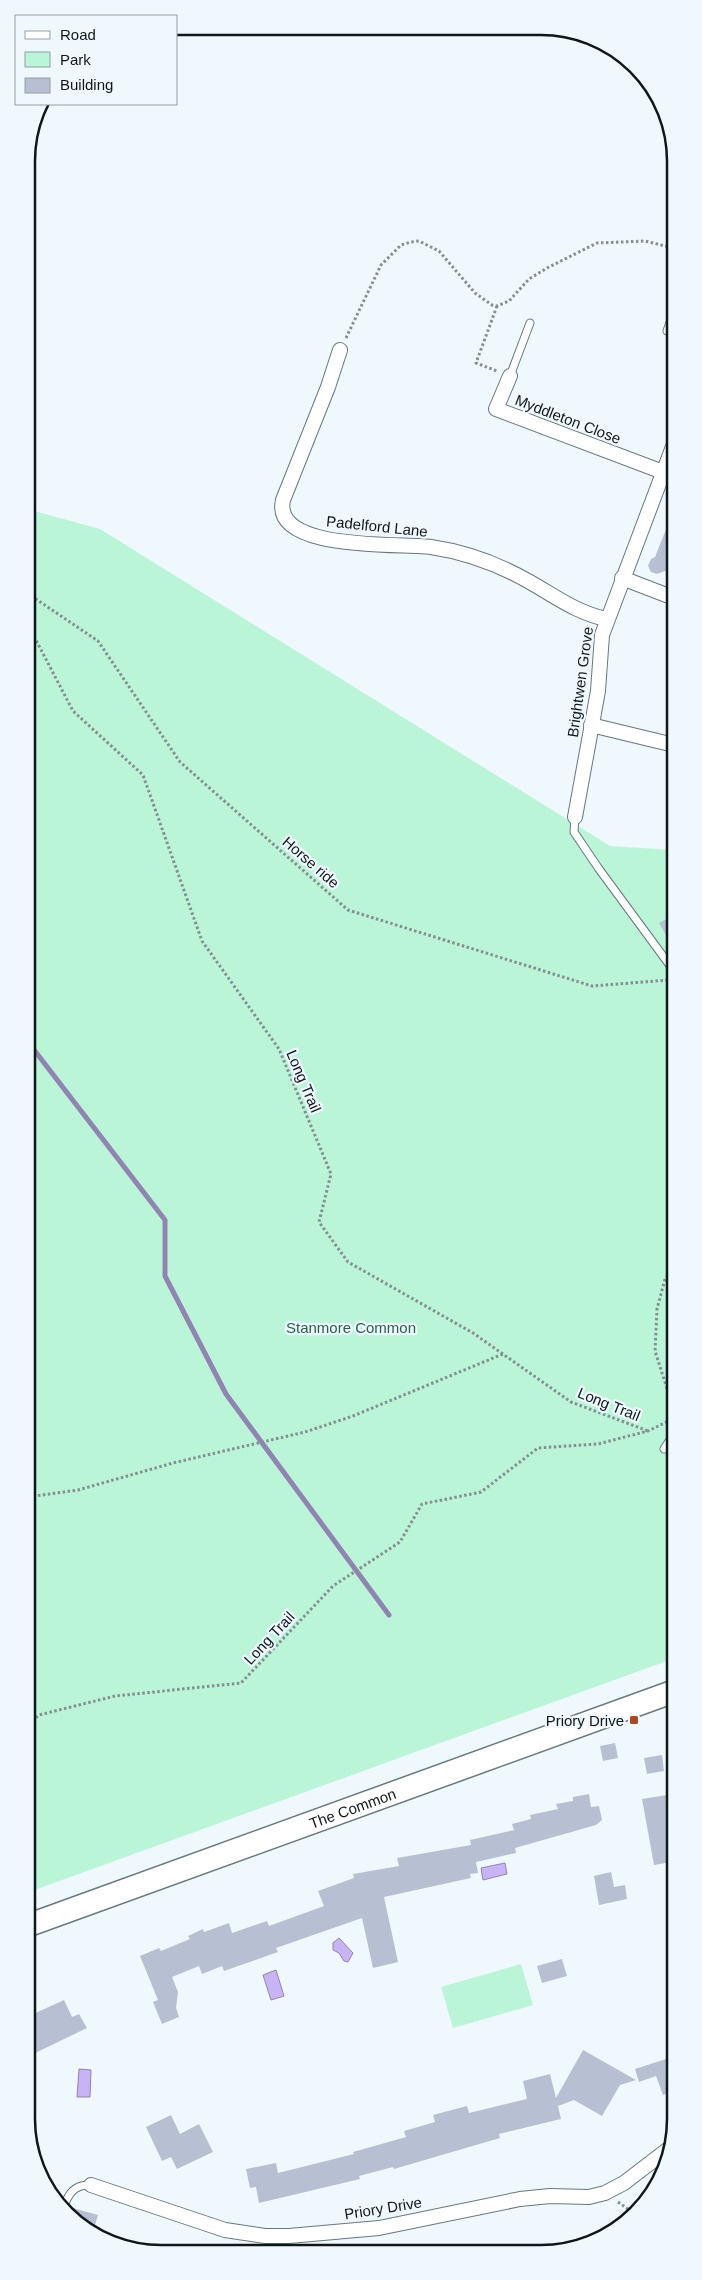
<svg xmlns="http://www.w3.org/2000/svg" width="702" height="2280" viewBox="0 0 702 2280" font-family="Helvetica,sans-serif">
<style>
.green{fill:#baf5d8}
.water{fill:#c8b3f4;stroke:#9184b3}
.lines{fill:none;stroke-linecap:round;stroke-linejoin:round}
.stream{stroke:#9184b3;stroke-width:5}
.building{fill:#b7c0d2}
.lane-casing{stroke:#657882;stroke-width:9}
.street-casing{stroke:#657882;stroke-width:16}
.primary-casing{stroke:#657882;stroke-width:25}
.path{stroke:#868e93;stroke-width:3;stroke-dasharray:2.5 2.5;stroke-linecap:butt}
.lane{stroke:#fff;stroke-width:7}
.street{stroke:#fff;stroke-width:14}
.primary{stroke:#fff;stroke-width:22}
.poi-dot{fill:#af491d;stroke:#eff8fd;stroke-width:2}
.labels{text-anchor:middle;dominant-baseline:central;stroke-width:4.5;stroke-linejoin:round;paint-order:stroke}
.street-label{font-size:15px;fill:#10171b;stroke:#eff8fd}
.park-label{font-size:15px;fill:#27624a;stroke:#eff8fd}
.poi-label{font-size:15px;fill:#10171b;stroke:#eff8fd;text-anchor:end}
.rim{fill:none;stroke:#10171b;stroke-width:2.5}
</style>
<rect width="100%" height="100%" fill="#eff8fd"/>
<!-- green -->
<g class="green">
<path d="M 27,509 L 100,529 L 610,846 L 674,850 L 675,1658 L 29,1892 Z"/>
<path d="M 521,1964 L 533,2005 L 453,2028 L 441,1987 Z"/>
</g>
<!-- water -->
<g class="water">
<path d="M 505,1863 L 507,1874 L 483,1880 L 481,1868 Z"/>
<path d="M 339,1938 L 353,1953 L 348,1962 L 344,1961 L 339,1953 L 333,1950 L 333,1943 Z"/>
<path d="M 276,1970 L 284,1996 L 271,2000 L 263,1975 Z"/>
<path d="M 79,2069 L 91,2070 L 90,2097 L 77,2097 Z"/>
</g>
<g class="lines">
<!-- stream -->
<path class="stream" d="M 28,1042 L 165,1220 L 165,1276 L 226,1394 L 389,1615"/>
</g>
<!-- building -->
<g class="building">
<path d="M 673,512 L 674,574 L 665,571 L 657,574 L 651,572 L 648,566 L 651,559 L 655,557 Z"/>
<path d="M 674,915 L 674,949 L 659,923 Z"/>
<path d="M 615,1743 L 618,1758 L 603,1761 L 600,1746 Z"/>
<path d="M 662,1755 L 664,1771 L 647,1774 L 644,1758 Z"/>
<path d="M 589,1794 L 591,1807 L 599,1806 L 602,1820 L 596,1825 L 515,1848 L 516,1853 L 476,1862 L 478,1873 L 470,1874 L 471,1878 L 384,1897 L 398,1962 L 373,1968 L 362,1918 L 276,1948 L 278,1952 L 224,1971 L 222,1966 L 202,1974 L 199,1966 L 172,1977 L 178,1992 L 176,2008 L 179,2017 L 162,2024 L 153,2002 L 158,2000 L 140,1956 L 159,1948 L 161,1951 L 190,1939 L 188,1936 L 203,1929 L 204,1932 L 229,1923 L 232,1933 L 267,1921 L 269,1926 L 324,1906 L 318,1891 L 354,1878 L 353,1874 L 399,1866 L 397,1858 L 471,1845 L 470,1840 L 514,1830 L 512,1824 L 531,1819 L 530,1815 L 558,1809 L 556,1804 L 573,1801 L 573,1797 Z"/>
<path d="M 667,1795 L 675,1839 L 668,1841 L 672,1862 L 654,1865 L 642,1799 Z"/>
<path d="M 611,1872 L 614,1887 L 625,1885 L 627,1899 L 599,1905 L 594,1876 Z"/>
<path d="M 562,1959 L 567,1976 L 542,1983 L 537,1966 Z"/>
<path d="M 64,2000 L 72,2017 L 79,2014 L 87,2028 L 29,2056 L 29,2016 Z"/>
<path d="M 583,2050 L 636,2080 L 620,2085 L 602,2116 L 574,2100 L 558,2106 L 561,2119 L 499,2134 L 500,2138 L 394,2169 L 393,2167 L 359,2176 L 360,2179 L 259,2203 L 256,2187 L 250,2188 L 246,2169 L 276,2163 L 278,2173 L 354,2154 L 353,2152 L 406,2137 L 404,2131 L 435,2122 L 433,2115 L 467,2106 L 469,2113 L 527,2099 L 523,2081 L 550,2074 L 556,2098 Z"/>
<path d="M 666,2059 L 675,2090 L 663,2095 L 656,2076 L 639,2082 L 635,2069 Z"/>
<path d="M 171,2115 L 180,2134 L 199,2124 L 213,2152 L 177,2169 L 171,2157 L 162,2161 L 146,2127 Z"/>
<path d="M 69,2207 L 98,2215 L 94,2229 L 66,2214 Z"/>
</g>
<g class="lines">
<defs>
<g id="lane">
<path d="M 667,331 L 673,314"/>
<path d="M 510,376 L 530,323"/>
<path d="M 575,817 L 574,832 L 599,869 L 674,971"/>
<path d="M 664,1449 L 675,1432"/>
<path d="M 63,2209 C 68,2194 74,2184 91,2185"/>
</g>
<g id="street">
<path d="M 340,350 L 328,387 L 283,500 C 271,552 402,543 431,547 C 465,552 498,564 528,581 C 555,596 575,612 606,619"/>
<path d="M 510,376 L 496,409 L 663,472"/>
<path d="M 622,578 L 674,598"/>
<path d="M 591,725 L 674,745"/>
<path d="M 575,817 L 598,691 L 602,635 L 674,444"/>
<path d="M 91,2185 L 225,2230 L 265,2236 L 289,2236 L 379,2228 L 520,2199 L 550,2196 L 589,2197 L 605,2193 L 624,2183 L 671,2147"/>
</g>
<g id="primary">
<path id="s1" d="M 29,1925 L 675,1691"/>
</g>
</defs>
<!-- lane casing -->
<use href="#lane" class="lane-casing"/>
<!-- street casing -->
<use href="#street" class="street-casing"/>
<!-- primary casing -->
<use href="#primary" class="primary-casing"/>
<!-- path -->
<g class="path">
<path d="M 497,306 L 476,363 L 497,371"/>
<path d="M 346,338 L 381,265 L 401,245 L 411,242 L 419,241 L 439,251 L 475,293 L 492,305 L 497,306 L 509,301 L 529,279 L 547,268 L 597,243 L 645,241 L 673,248"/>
<path d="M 27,593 L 98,641 L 180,762 L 348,910 L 592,986 L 669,980"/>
<path d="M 27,623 L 73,711 L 143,775 L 202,941 L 279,1049 L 331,1174 L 319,1222 L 348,1262 L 473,1333 L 571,1402 L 648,1431"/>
<path d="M 674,1267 L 665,1279 L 657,1309 L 655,1351 L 672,1404 L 675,1406"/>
<path d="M 28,1497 L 78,1490 L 173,1463 L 305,1432 L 353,1416 L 503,1354"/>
<path d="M 28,1724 L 39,1715 L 115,1696 L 241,1683 L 333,1586 L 400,1542 L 422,1504 L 481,1492 L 538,1448 L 598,1444 L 648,1431 L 675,1418"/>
<path d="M 618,2202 L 635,2214"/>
</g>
<!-- lane -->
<use href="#lane" class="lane"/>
<!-- street -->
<use href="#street" class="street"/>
<!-- primary -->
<use href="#primary" class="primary"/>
</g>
<!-- markers -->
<rect class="poi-dot" x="629" y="1715" width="10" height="10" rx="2.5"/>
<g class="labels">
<!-- street labels -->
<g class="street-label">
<text transform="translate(568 419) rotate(21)">Myddleton Close</text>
<text transform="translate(377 526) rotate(6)">Padelford Lane</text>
<text transform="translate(580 682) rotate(-82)">Brightwen Grove</text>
<text transform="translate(311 862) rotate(41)">Horse ride</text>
<text transform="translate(304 1081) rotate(67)">Long Trail</text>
<text transform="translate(609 1404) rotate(22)">Long Trail</text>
<text transform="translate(269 1638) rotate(-47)">Long Trail</text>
<text stroke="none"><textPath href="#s1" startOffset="344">The Common</textPath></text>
<text transform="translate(383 2208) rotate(-9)">Priory Drive</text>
</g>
<!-- park labels -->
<g class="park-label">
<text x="351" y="1327">Stanmore Common</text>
</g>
<!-- poi labels -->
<g class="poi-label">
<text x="624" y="1720">Priory Drive</text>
</g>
</g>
<!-- crop -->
<path d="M0 0H702V2280H0ZM161 35H541A126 126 0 0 1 667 161V2119A126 126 0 0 1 541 2245H161A126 126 0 0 1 35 2119V161A126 126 0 0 1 161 35Z" fill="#eff8fd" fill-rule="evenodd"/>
<path class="rim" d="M161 35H541A126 126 0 0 1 667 161V2119A126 126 0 0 1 541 2245H161A126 126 0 0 1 35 2119V161A126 126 0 0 1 161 35Z"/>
<!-- legend -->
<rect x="15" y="15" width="162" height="90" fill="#eff8fd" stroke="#969ea3"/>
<rect x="25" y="31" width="25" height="8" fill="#ffffff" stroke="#969ea3"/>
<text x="60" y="40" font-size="15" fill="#10171b">Road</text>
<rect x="25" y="52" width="25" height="15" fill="#baf5d8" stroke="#969ea3"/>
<text x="60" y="65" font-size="15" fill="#10171b">Park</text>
<rect x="25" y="78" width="25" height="15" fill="#b7c0d2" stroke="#969ea3"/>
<text x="60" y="90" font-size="15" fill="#10171b">Building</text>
</svg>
